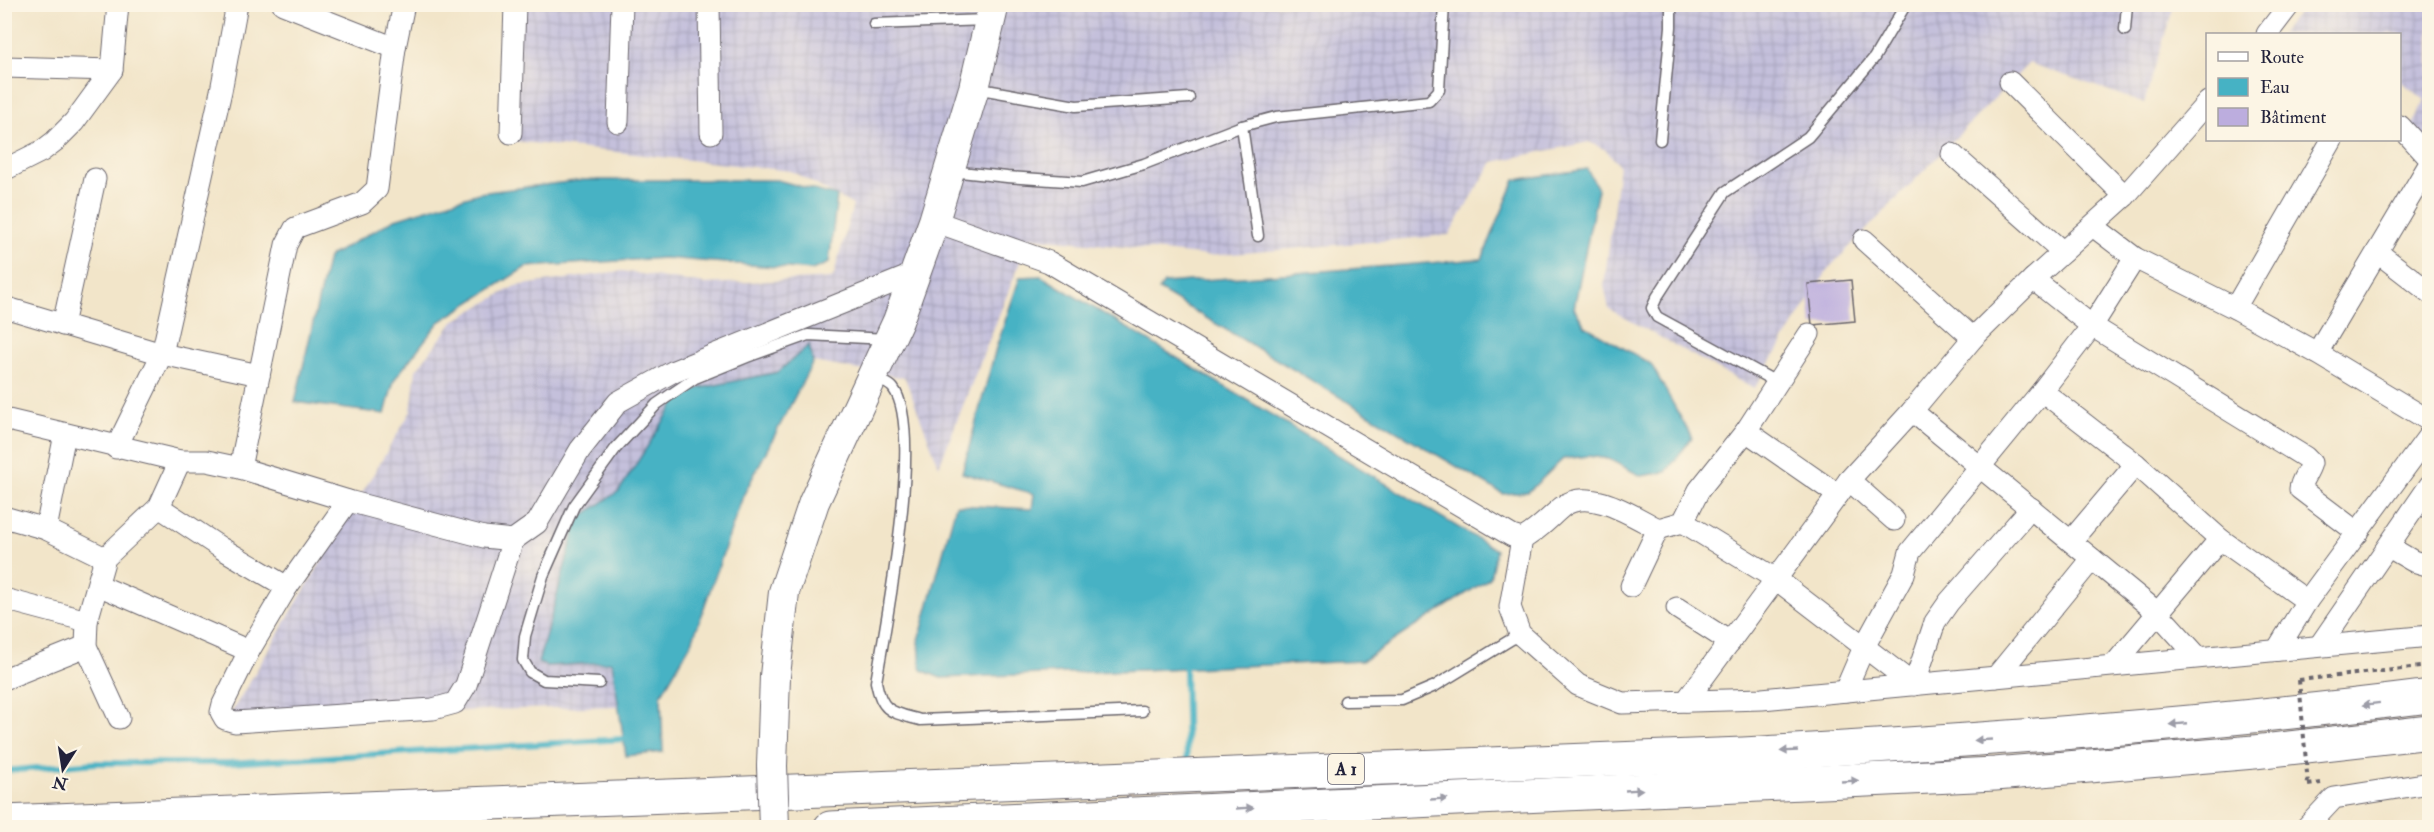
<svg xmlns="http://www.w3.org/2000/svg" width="2434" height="832" viewBox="0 0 2434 832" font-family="'IM FELL Double Pica',serif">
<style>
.industrial{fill:url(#industrial-grid)}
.water{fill:#46b2c4;stroke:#346a80;stroke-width:1.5}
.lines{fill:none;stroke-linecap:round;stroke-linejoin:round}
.stream{stroke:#46b2c4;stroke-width:6}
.building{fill:#bcadde}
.lane-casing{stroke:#6b666d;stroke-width:13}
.street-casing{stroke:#6b666d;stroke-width:23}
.secondary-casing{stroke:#6b666d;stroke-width:32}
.highway-casing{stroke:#6b666d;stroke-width:35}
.path{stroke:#6b666d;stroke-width:4;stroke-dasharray:4.5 4.5;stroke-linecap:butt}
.lane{stroke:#fff;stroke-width:10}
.street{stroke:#fff;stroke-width:21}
.secondary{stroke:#fff;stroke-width:30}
.highway{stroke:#fff;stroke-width:33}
.secondary-bridge-casing{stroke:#6b666d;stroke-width:32;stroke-linecap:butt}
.path-bridge{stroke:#6b666d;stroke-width:4;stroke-dasharray:4.5 4.5;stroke-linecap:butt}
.secondary-bridge{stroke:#fff;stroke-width:30}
.oneway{fill:#9c9ca7}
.labels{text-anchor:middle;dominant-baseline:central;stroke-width:4.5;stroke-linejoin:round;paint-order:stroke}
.shield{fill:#fcf5e5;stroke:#63616e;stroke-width:1.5}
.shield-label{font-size:18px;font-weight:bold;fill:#22223b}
</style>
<defs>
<pattern id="industrial-grid" width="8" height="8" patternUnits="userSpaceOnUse" patternTransform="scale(1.5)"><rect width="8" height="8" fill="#c4c0db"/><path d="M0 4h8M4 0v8" fill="none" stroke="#a8a5bd"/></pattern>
</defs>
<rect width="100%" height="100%" fill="#fcf5e5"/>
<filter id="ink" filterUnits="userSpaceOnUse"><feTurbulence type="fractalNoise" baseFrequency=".0167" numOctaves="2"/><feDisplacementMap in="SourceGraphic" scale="12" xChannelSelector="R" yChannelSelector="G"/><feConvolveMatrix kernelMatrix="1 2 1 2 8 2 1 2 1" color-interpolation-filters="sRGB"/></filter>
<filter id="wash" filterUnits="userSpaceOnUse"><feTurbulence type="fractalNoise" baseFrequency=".008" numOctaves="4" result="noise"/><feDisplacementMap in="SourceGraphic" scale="24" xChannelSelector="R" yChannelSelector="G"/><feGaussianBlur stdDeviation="1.35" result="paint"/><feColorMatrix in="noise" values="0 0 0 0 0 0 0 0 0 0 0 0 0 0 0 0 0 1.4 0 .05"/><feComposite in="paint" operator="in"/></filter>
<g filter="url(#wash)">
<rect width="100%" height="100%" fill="#f2e5c9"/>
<!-- industrial -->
<g class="industrial">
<path d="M 511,5 L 2174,5 L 2144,103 L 2029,63 L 1829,268 L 1754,389 L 1609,309 L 1604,285 L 1619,165 L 1606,150 L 1589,142 L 1493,162 L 1449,235 L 1209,256 L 1030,237 L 939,466 L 905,378 L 813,362 L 809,345 L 778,372 L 682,392 L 619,491 L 578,519 L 547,666 L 612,662 L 619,706 L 228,718 L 411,411 L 416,370 L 454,321 L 515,286 L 622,271 L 705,284 L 833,278 L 853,205 L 791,171 L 505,140 Z"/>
<path d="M 2305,5 L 2429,5 L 2429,150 L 2411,127 L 2425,100 L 2400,81 L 2400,34 L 2280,34 Z"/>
</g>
<!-- water -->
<g class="water">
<path d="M 1587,169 L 1598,189 L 1574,308 L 1585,326 L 1651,364 L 1692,438 L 1666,472 L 1641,476 L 1609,459 L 1588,456 L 1563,459 L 1528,492 L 1503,494 L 1159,290 L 1164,283 L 1482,259 L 1515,180 Z"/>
<path d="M 584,180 L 777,180 L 837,196 L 829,263 L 812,270 L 664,258 L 526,267 L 439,322 L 394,380 L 385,414 L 295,402 L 328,257 L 395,219 L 479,193 Z"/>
<path d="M 1041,276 L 1496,550 L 1490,578 L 1362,661 L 941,678 L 921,670 L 919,640 L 956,505 L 1032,509 L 1034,494 L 962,473 L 996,348 L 1020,277 Z"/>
<path d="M 809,345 L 813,362 L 743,496 L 692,642 L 661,695 L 663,752 L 626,756 L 612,662 L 547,666 L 538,663 L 578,519 L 619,491 L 682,392 L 778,372 Z"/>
</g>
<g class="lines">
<!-- stream -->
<g class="stream">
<path d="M 1185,668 L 1187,767"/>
<path d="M 4,771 L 96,763 L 229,763 L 624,739"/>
</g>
</g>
<g id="blocks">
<!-- building -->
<path class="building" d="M 1851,280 L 1855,321 L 1812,325 L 1808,284 Z"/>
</g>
</g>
<g filter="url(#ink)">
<use href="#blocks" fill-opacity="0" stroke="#6b666d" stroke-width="1.5"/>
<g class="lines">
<defs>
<g id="lane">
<path d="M 874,24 L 987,20"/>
<path d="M 2125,30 L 2127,4"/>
<path d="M 975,88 L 1076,106 L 1189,98"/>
<path d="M 1242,126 L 1258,236"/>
<path d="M 1660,140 L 1671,27 L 1671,4"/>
<path d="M 951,171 L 1007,177 L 1082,182 L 1144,164 L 1242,126 L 1276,117 L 1429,101 L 1439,90 L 1444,4"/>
<path d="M 873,376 C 879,380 889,383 893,388 C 925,428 885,628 876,682 C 882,713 892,712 920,720 L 1142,711"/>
<path d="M 1778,383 L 1657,317 L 1652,308 L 1657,297 L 1725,192 L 1808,137 L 1874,58 L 1906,4"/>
<path d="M 599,683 L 544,680 L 530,672 L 523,660 L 525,636 L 543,576 L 574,506 L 616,448 L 657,404 L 695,378 L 747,357 L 808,335 L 887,339"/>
<path d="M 1345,701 L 1402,700 L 1435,686 L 1520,634"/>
</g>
<g id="street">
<path d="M 283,4 L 395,48"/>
<path d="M 709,4 L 711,133"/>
<path d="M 2267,34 L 2290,4"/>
<path d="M 4,67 L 112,70"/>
<path d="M 2010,82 L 2125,196"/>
<path d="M 618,122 L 622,4"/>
<path d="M 2400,126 L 2430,159"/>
<path d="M 511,133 L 515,4"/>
<path d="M 1952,154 L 2063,252"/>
<path d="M 4,170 L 42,151 L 55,141 L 74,122 L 112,70 L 118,4"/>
<path d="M 934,221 L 1049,262 L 1512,536 L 1522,539 C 1538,531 1549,518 1562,507 C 1589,486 1633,516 1658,529 L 1683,522 L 1699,490 L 1746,431 L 1809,334"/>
<path d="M 2093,226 L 2135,258 L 2235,308 L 2317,353 L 2430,421"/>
<path d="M 1864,240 L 1973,338"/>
<path d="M 2377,252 L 2430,293"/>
<path d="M 2033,279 L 2092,326 L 2305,457 L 2311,463 C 2308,474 2301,479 2300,489 L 2358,533"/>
<path d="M 4,307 L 162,354 L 259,375"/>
<path d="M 2235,308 L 2332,140"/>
<path d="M 63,325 L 95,179"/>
<path d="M 2317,353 L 2430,163"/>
<path d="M 2042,391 L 2136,464 L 2220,539 L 2307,601"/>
<path d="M 1912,411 L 2158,613 L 2198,657"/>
<path d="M 4,419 L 180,461 L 207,461 L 240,468 L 352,502 L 484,537 L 513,540 L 537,523 L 580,450 L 618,402 L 674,371 L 914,274"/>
<path d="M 1746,431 L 1838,495"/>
<path d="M 116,448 L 162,354 L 221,91 L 237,4"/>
<path d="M 240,468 L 286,245 L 295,228 L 362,203 L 377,189 L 395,48 L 404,4"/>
<path d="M 1849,480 L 1894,520"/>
<path d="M 348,501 L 287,587 L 249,651 L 223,704 L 221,712 L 225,719 L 235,722 L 433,709 L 455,703 L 466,685 L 513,540"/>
<path d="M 159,507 L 221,548 L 287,587"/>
<path d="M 4,517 L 46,529 L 105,558"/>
<path d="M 1683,522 L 1776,579 L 1914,685 L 1935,622 L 1949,602 L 2031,508"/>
<path d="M 46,529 L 65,434"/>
<path d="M 1522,539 L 1510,607 L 1520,634 L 1578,685 L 1622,703 L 1762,699 L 2430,636"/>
<path d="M 2071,541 L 2136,464"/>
<path d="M 2389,547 L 2413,561 L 2430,566"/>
<path d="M 98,585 L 249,651"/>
<path d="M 1631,586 L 1658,529"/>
<path d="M 4,599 L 87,621"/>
<path d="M 1677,608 L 1730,642"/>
<path d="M 2320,645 L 2430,485"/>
<path d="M 2277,650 L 2307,601 L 2430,434"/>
<path d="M 2114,665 L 2220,539"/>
<path d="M 1996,677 L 2092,559"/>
<path d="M 4,679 L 86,646"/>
<path d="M 1845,691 L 1864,647 L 1904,574 L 1910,552 L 2042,391 L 2092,326 L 2135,258"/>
<path d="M 1686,701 L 1849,480 L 1912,411 L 1973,338 L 2033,279 L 2125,196 L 2208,102"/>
<path d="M 119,718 L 86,646 L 87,621 L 105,558 L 159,507 L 180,461"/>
<path d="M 2306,828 L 2334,798 L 2430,783"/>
</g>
<path id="secondary" d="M 772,766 L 775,676 L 784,592 L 814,502 L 898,321 L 934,221 L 974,88 L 994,4"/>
<g id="highway">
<path d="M 4,822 L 1743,754 C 1972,741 2201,725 2430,696"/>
<path d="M 830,828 L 1995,774 L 2254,752 L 2430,732"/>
</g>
</defs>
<!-- lane casing -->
<use href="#lane" class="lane-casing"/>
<!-- street casing -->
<use href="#street" class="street-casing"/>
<!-- secondary casing -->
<use href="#secondary" class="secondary-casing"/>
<!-- highway casing -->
<use href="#highway" class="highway-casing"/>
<!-- path -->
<g class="path">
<path d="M 2299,680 L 2430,666"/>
<path d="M 2308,785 L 2321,783"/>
</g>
<!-- lane -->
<use href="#lane" class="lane"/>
<!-- street -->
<use href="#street" class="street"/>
<!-- secondary -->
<use href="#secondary" class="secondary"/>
<!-- highway -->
<use href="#highway" class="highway"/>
<defs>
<path id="secondary-bridge" d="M 772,766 L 774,828"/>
</defs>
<!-- secondary-bridge casing -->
<use href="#secondary-bridge" class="secondary-bridge-casing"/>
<!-- path-bridge -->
<path class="path-bridge" d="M 2299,680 L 2308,785"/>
<!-- secondary-bridge -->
<use href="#secondary-bridge" class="secondary-bridge"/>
</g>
<!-- one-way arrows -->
<defs><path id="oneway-solid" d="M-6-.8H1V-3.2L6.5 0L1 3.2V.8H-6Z" transform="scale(1.5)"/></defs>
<g class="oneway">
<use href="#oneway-solid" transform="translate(2371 704) rotate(173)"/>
<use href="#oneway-solid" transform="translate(2178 724) rotate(175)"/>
<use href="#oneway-solid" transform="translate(1983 740) rotate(177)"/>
<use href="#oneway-solid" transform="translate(1789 751) rotate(177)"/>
<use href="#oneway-solid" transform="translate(1850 781) rotate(-3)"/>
<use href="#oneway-solid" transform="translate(1634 790) rotate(-3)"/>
<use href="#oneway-solid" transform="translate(1439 799) rotate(-3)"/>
<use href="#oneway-solid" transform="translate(1245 808) rotate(-3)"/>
</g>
</g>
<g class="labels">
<!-- shield labels -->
<rect class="shield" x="1328" y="754" width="36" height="30" rx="4.5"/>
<g class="shield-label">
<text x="1346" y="769">A 1</text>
</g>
</g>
<!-- margin -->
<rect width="2434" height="832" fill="none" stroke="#fcf5e5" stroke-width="24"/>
<!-- legend -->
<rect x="2206" y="33" width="195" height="108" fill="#fcf5e5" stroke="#a5a1a1" stroke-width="1.5"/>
<rect x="2218" y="52" width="30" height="9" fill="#ffffff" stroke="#a5a1a1" stroke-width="1.5"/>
<text x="2260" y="63" font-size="18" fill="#22223b">Route</text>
<rect x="2218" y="78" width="30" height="18" fill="#46b2c4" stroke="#a5a1a1" stroke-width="1.5"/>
<text x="2260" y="93" font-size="18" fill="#22223b">Eau</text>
<rect x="2218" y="108" width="30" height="18" fill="#bcadde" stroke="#a5a1a1" stroke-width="1.5"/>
<text x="2260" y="123" font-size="18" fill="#22223b">Bâtiment</text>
<!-- north arrow -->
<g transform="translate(63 769) rotate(192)" stroke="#fcf5e5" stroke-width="4.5" paint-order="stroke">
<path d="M0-4.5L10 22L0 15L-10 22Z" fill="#22223b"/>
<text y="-9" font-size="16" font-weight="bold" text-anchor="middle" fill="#22223b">N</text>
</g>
</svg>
